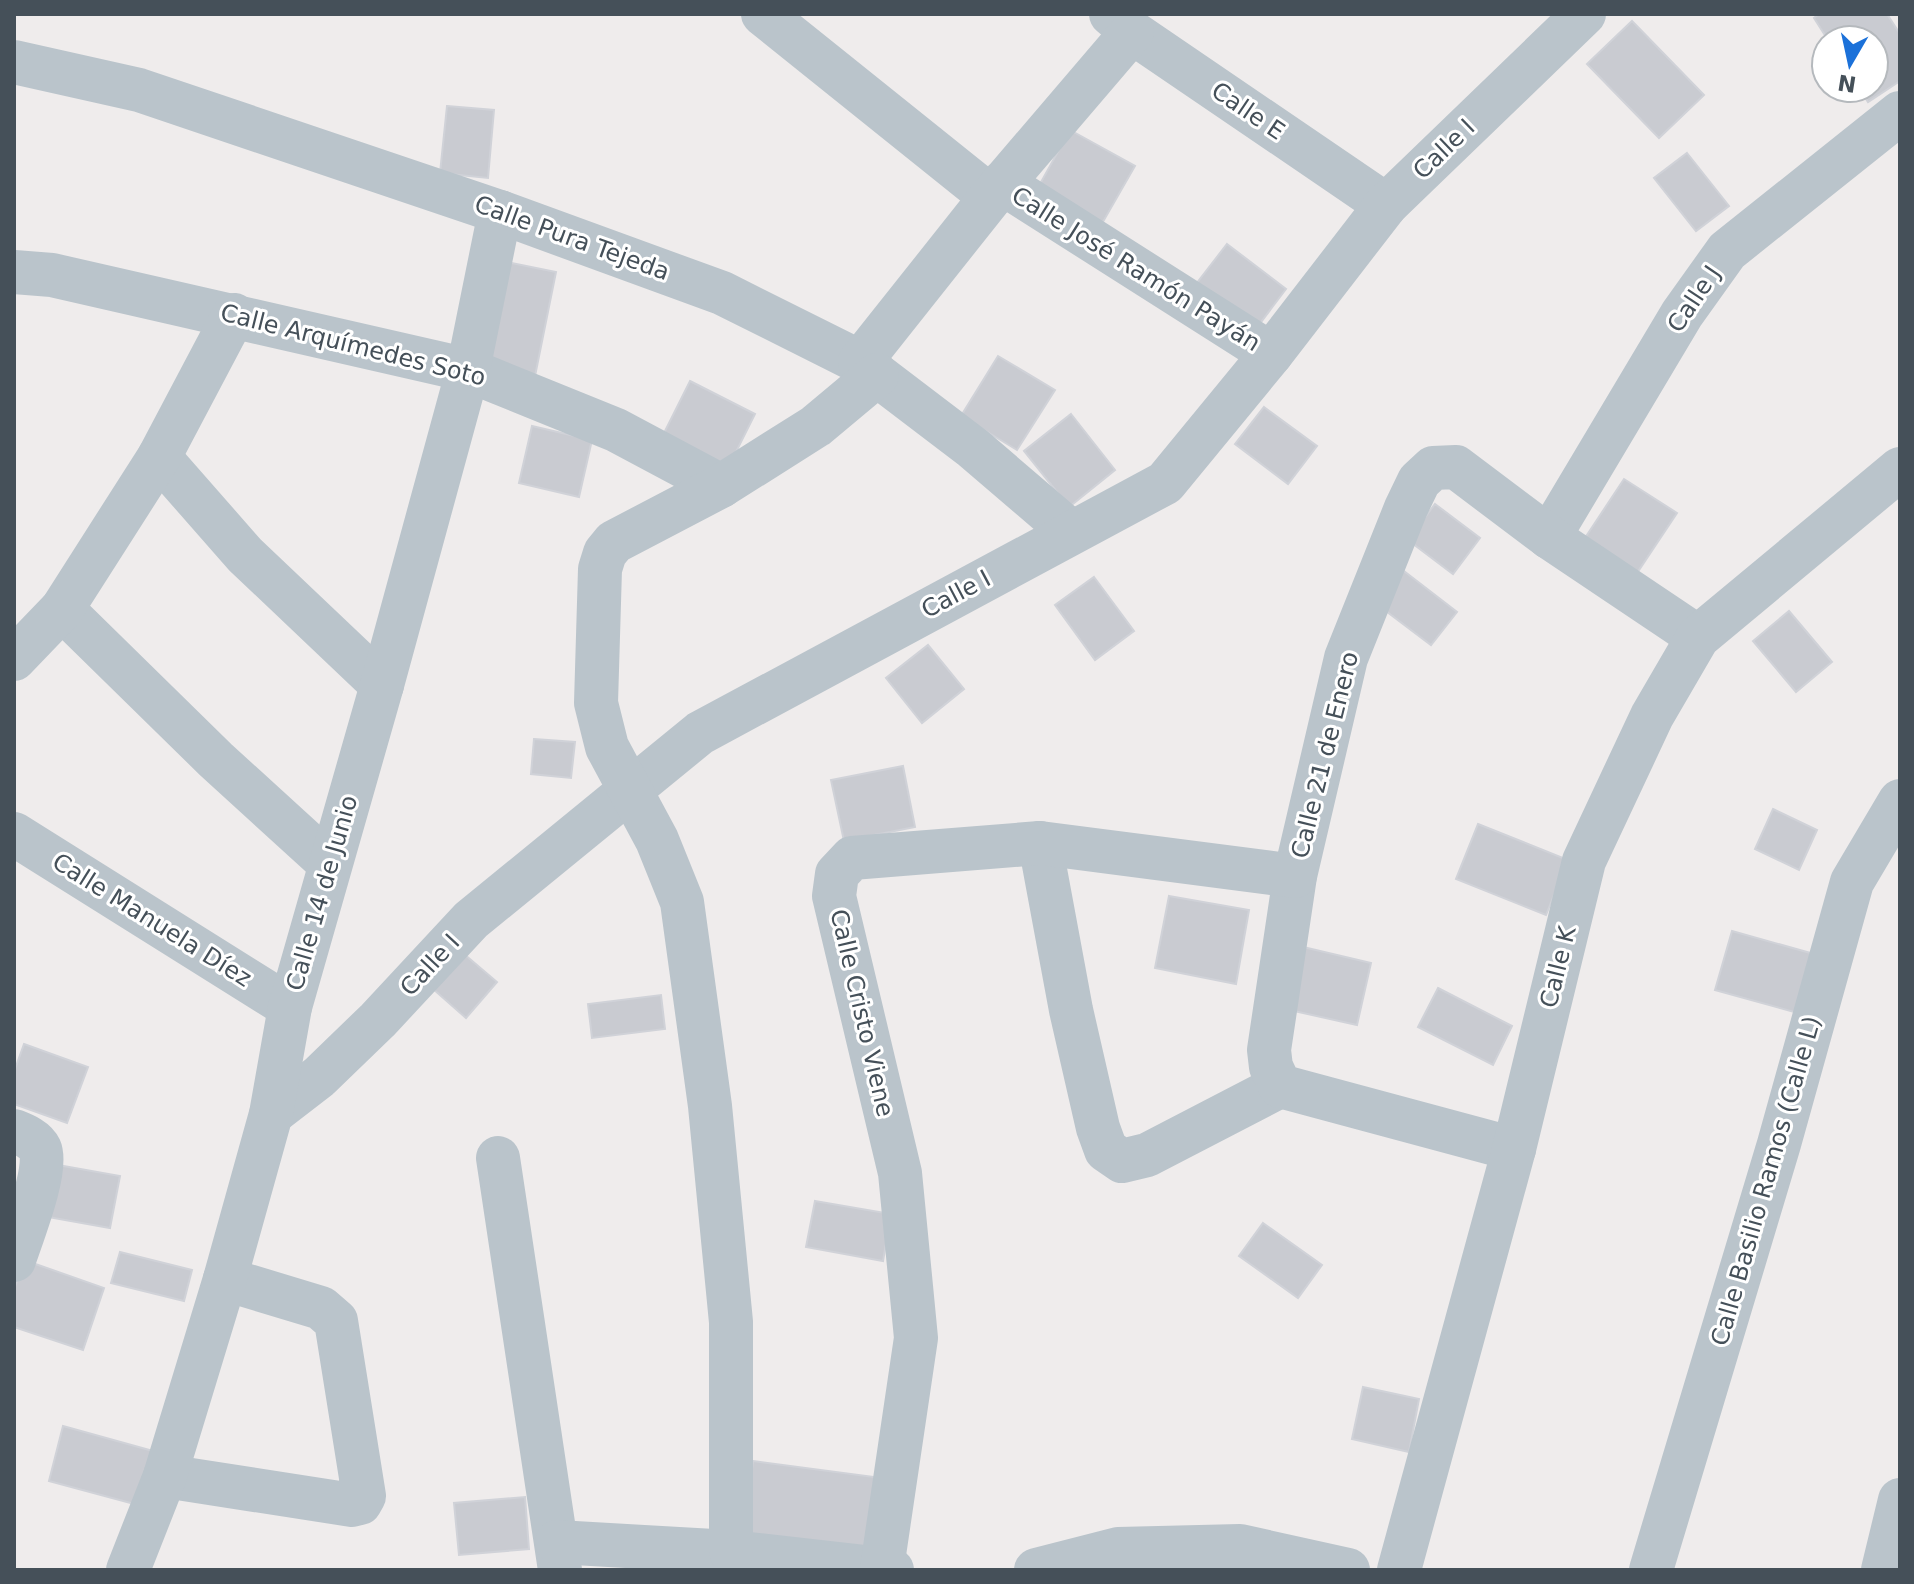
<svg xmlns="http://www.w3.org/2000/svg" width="1914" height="1584" viewBox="0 0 1914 1584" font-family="'DejaVu Sans',sans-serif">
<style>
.building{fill:#c9cbd1;stroke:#d0d2d8;stroke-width:2}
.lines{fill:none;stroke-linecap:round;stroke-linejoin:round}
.minor{stroke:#bac4cb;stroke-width:44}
.labels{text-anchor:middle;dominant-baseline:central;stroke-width:6;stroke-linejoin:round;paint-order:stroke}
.street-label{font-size:24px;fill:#455059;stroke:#fff}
</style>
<rect width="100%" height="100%" fill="#efecec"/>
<!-- building -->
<g class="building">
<path d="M 1819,14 L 1887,14 L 1900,34 L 1900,81 L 1868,102 L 1859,88 L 1874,88 L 1874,40 L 1828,40 L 1814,18 Z"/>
<path d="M 1632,21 L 1704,95 L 1659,138 L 1587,64 Z"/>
<path d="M 447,106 L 494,110 L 488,178 L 440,173 Z"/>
<path d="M 1070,130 L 1135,166 L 1100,227 L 1036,191 Z"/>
<path d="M 1687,153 L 1729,206 L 1696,231 L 1654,178 Z"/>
<path d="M 1227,244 L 1286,289 L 1255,330 L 1196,284 Z"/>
<path d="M 507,262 L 556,272 L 534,381 L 486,372 Z"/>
<path d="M 998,356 L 1055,390 L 1017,450 L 961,416 Z"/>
<path d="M 690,381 L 755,414 L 725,474 L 660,441 Z"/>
<path d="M 1264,407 L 1317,446 L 1288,484 L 1235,444 Z"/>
<path d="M 1071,414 L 1115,470 L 1069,507 L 1024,451 Z"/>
<path d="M 532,426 L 592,440 L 579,497 L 519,483 Z"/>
<path d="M 1624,479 L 1677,513 L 1637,573 L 1585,538 Z"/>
<path d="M 1435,504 L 1480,538 L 1453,574 L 1408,540 Z"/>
<path d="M 1400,568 L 1457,612 L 1431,645 L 1374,602 Z"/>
<path d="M 1094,577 L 1134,631 L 1095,660 L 1055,605 Z"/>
<path d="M 1789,611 L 1832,662 L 1796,692 L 1753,641 Z"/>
<path d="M 928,645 L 964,689 L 922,723 L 886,678 Z"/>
<path d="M 534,739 L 575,742 L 571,778 L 531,774 Z"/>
<path d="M 903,766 L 915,827 L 844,841 L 831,780 Z"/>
<path d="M 1773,809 L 1817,830 L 1799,870 L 1755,849 Z"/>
<path d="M 1478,824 L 1568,860 L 1546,915 L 1456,879 Z"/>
<path d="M 1169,896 L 1249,910 L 1236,984 L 1155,968 Z"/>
<path d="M 1732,931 L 1814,954 L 1798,1013 L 1715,990 Z"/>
<path d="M 1299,946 L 1371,963 L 1357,1025 L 1285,1009 Z"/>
<path d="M 464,954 L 497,982 L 466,1018 L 433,989 Z"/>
<path d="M 1438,988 L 1512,1026 L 1493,1065 L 1418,1027 Z"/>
<path d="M 661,995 L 665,1029 L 592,1038 L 588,1004 Z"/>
<path d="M 24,1044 L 88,1067 L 67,1123 L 14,1104 L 14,1072 Z"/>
<path d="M 58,1165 L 120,1176 L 110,1228 L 48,1217 Z"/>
<path d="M 815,1201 L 891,1214 L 883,1261 L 806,1247 Z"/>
<path d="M 1263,1223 L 1322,1265 L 1298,1298 L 1239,1256 Z"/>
<path d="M 120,1252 L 192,1270 L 184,1301 L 111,1283 Z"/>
<path d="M 24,1260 L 104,1288 L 83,1350 L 14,1327 L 14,1290 Z"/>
<path d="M 1363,1387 L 1419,1399 L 1409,1452 L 1352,1439 Z"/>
<path d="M 63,1426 L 153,1451 L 138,1505 L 49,1481 Z"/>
<path d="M 753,1461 L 882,1478 L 871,1552 L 743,1535 Z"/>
<path d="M 525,1497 L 529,1549 L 459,1555 L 454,1503 Z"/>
</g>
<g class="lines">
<!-- minor -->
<g class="minor">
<path d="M 763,14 L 991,197"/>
<path d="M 1111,14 L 1132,32 L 1386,205"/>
<path d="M 14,62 L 139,90 L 500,212 L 722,293 L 860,362 L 973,448 L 1071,532"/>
<path d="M 1002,183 L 1271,354"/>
<path d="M 14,272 L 52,275 L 468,370 L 616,430 L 721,486"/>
<path d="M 860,362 L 991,197 L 1132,32"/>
<path d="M 159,457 L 245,555 L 382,685"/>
<path d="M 1549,537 L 1682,314 L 1727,251 L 1900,113"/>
<path d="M 62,609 L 216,760 L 329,863"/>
<path d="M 14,659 L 62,609 L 159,457 L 234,315"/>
<path d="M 14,834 L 290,1007"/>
<path d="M 1040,843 L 1071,1010 L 1098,1128 L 1106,1150 L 1122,1161 L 1147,1155 L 1280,1086"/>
<path d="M 271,1114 L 319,1077 L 378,1020 L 471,920 L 700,733 L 1165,483 L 1271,354 L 1386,205 L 1584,14"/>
<path d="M 14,1131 C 24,1135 35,1139 40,1149 C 49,1168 21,1238 14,1260"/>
<path d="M 1514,1149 L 1280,1086 L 1271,1067 L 1269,1050 L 1295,876 L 1346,658 L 1406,508 L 1419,481 L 1433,468 L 1456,467 L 1549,537 L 1698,637"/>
<path d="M 498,1158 L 560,1570"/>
<path d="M 165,1476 L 352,1505 L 360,1503 L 364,1496 L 336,1321 L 321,1308 L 225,1279"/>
<path d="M 557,1542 L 731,1552 L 892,1570"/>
<path d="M 731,1552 L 731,1322 L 710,1106 L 682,902 L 657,840 L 607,747 L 596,703 L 600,569 L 605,553 L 614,542 L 721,486 L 816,426 L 877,375"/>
<path d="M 882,1568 L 916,1338 L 900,1173 L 834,896 L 837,874 L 852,858 L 1040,843 L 1295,876"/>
<path d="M 128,1570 L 165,1476 L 225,1279 L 271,1114 L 290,1007 L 382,685 L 468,370 L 500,212"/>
<path d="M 1036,1570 L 1118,1549 L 1240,1546 L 1348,1570"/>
<path d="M 1399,1570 L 1514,1149 L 1584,861 L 1652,716 L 1698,637 L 1900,469"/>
<path d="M 1651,1570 L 1779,1144 L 1852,882 L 1900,801"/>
<path d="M 1883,1570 L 1900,1500"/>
</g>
</g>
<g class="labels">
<!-- street labels -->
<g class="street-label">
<text transform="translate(1248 111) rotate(34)">Calle E</text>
<text transform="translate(1444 149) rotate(-44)">Calle I</text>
<text transform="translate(572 238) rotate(20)">Calle Pura Tejeda</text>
<text transform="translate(1136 269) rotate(32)">Calle José Ramón Payán</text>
<text transform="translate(1694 299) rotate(-56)">Calle J</text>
<text transform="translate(353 345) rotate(14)">Calle Arquímedes Soto</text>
<text transform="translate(956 594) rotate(-28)">Calle I</text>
<text transform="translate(1325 755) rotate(-76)">Calle 21 de Enero</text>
<text transform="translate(322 893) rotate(-74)">Calle 14 de Junio</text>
<text transform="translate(152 920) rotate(32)">Calle Manuela Díez</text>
<text transform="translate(430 965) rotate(-47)">Calle I</text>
<text transform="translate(1558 967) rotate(-76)">Calle K</text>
<text transform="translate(862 1013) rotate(77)">Calle Cristo Viene</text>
<text transform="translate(1766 1181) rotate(-74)">Calle Basilio Ramos (Calle L)</text>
</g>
</g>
<!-- border -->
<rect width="1914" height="1584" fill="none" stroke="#455059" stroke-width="32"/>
<!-- north arrow -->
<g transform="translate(1850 64) rotate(189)"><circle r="38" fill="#ffffff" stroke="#b5b9bd" stroke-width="2"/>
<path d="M0-6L14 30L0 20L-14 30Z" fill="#1b71d9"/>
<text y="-12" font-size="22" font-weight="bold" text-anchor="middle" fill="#455059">N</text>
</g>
</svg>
